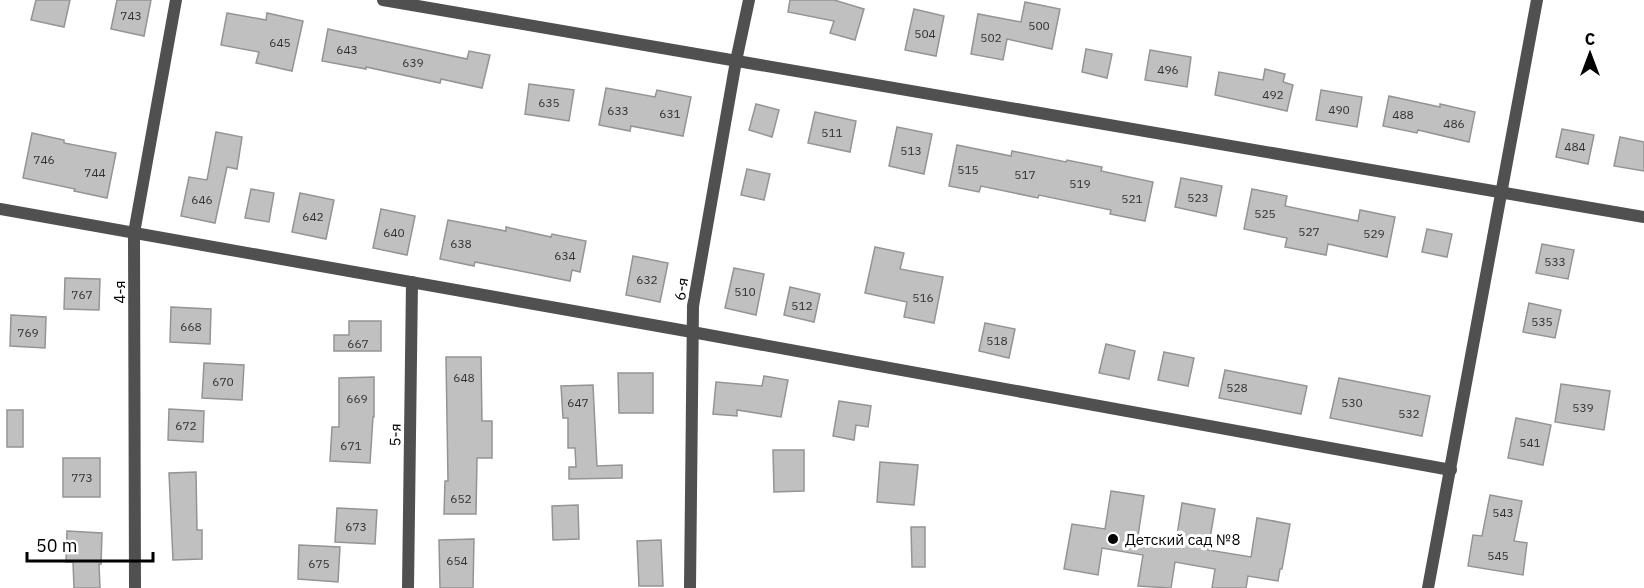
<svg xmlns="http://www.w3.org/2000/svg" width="1644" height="588" viewBox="0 0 1644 588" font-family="'IBM Plex Sans',sans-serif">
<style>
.building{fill:#c0c0c0;stroke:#949494;stroke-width:1.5}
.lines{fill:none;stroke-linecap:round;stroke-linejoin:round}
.street{stroke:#505050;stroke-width:12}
.poi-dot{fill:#000;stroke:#fff;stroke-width:2}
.labels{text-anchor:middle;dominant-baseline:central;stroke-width:6;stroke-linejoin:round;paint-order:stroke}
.number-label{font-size:12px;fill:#303030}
.street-label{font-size:15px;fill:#000;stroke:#fff}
.poi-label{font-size:15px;fill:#000;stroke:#fff;text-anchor:start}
</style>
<rect width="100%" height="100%" fill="#fff"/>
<!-- building -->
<g class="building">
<path d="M 36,0 L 70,0 L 64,27 L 31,20 Z"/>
<path d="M 117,0 L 151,0 L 144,36 L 111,29 Z"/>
<path d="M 790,0 L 834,0 L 864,9 L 855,40 L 830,33 L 834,21 L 788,12 Z"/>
<path d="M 1025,2 L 1060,9 L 1052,49 L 1007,39 L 1003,60 L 971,54 L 978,14 L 1021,22 Z"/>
<path d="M 914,9 L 944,16 L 936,56 L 905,50 Z"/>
<path d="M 227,13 L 266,20 L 267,13 L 303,21 L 292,71 L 256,63 L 259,52 L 221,45 Z"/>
<path d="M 328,29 L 467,59 L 469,51 L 490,55 L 482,88 L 441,79 L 440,83 L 366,67 L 366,69 L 322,61 Z"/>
<path d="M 1086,49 L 1112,54 L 1107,78 L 1082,72 Z"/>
<path d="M 1150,50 L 1191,57 L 1187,87 L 1145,80 Z"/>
<path d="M 1265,69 L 1285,74 L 1283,82 L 1293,85 L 1287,111 L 1215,95 L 1219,72 L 1263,80 Z"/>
<path d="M 529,84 L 574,90 L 569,121 L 525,114 Z"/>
<path d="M 606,88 L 655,97 L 657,90 L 691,97 L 683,136 L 631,126 L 630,131 L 599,125 Z"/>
<path d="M 1321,90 L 1362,97 L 1357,127 L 1316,120 Z"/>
<path d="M 1389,96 L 1440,107 L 1440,104 L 1475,112 L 1469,142 L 1418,130 L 1417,133 L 1383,126 Z"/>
<path d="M 756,104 L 779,110 L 772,137 L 749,130 Z"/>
<path d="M 815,112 L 856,121 L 850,152 L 808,143 Z"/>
<path d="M 897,127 L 932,134 L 924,174 L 889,166 Z"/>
<path d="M 1562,129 L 1594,135 L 1588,164 L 1556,157 Z"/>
<path d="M 216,132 L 242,137 L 237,169 L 227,167 L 215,223 L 181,216 L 189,177 L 207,180 Z"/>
<path d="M 32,133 L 64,140 L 64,143 L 116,153 L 107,198 L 74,191 L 75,189 L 23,178 Z"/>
<path d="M 1620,137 L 1644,142 L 1644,171 L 1614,166 Z"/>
<path d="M 957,145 L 1011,156 L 1012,151 L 1066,162 L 1067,160 L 1102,167 L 1101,171 L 1153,182 L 1145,221 L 1110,214 L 1111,210 L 1039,195 L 1038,198 L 981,186 L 979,192 L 949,186 Z"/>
<path d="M 747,169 L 770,174 L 764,200 L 741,195 Z"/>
<path d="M 1181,178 L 1222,186 L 1216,216 L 1175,207 Z"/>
<path d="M 251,189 L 274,193 L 269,222 L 245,218 Z"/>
<path d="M 1252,189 L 1287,196 L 1285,206 L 1358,221 L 1360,210 L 1395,217 L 1387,257 L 1328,244 L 1326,255 L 1285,247 L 1287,238 L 1244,229 Z"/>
<path d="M 300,193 L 334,200 L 326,239 L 292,232 Z"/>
<path d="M 381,209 L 415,216 L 407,255 L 373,248 Z"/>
<path d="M 448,220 L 506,231 L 506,227 L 551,237 L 552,234 L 586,241 L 580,272 L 572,270 L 570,281 L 475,262 L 474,266 L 440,259 Z"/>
<path d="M 1427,229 L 1452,234 L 1447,257 L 1422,252 Z"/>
<path d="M 1542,244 L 1574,250 L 1568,279 L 1536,273 Z"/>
<path d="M 875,247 L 904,253 L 900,269 L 943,277 L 934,323 L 904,317 L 907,302 L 865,293 Z"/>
<path d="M 633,256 L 668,263 L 660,302 L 626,295 Z"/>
<path d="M 734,268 L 764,274 L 756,315 L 725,308 Z"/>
<path d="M 65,278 L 100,279 L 99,310 L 64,309 Z"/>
<path d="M 790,287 L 820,294 L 814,322 L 784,315 Z"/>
<path d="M 1529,303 L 1561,310 L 1555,338 L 1523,332 Z"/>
<path d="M 171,307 L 211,309 L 210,344 L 170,342 Z"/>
<path d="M 11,315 L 46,317 L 45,348 L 10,346 Z"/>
<path d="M 349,321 L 381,321 L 381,351 L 334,351 L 334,335 L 349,335 Z"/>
<path d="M 985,323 L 1015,329 L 1009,358 L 979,351 Z"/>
<path d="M 1106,344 L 1135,351 L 1129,379 L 1099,373 Z"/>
<path d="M 1164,352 L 1194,358 L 1188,386 L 1158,380 Z"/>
<path d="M 446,357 L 481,357 L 482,421 L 492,421 L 492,458 L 477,458 L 476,514 L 444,514 L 445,481 L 448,481 Z"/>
<path d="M 204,363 L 244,365 L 242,400 L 202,398 Z"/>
<path d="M 1225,370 L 1307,386 L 1301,414 L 1219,398 Z"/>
<path d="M 618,373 L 653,373 L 653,413 L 619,413 Z"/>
<path d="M 764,376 L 788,380 L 781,417 L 737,410 L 737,416 L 713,414 L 716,382 L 762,386 Z"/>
<path d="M 374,377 L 374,417 L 373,417 L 370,463 L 330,461 L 332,427 L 339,427 L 339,378 Z"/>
<path d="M 1339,378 L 1430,396 L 1422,436 L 1330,418 Z"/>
<path d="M 1561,384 L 1610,391 L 1604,430 L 1555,422 Z"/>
<path d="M 593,385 L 597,466 L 622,465 L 622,478 L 569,479 L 569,467 L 576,467 L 575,448 L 568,448 L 568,418 L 563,418 L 561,386 Z"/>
<path d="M 839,401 L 871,406 L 868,427 L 856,425 L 854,440 L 833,436 Z"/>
<path d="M 169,409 L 204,411 L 203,442 L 168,440 Z"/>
<rect x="7" y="410" width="16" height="37"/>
<path d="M 1516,418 L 1551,425 L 1543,465 L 1508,458 Z"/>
<path d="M 773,450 L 804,450 L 804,491 L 774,492 Z"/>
<rect x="63" y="458" width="37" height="39"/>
<path d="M 880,462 L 918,465 L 914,505 L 877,502 Z"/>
<path d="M 196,472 L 197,530 L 202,530 L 202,559 L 173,560 L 169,473 Z"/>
<path d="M 1111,491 L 1144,496 L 1138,536 L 1176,542 L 1182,503 L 1215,509 L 1208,550 L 1251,557 L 1257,518 L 1290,524 L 1282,569 L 1280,569 L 1278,581 L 1248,576 L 1246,588 L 1212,588 L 1215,569 L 1175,562 L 1171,588 L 1138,586 L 1143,555 L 1102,548 L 1098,575 L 1064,569 L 1072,524 L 1105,529 Z"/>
<path d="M 1490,495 L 1522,501 L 1514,541 L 1527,543 L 1523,575 L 1468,566 L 1473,535 L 1482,536 Z"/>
<path d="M 578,505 L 579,539 L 553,540 L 552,506 Z"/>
<path d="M 337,508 L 377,510 L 375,544 L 335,542 Z"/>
<path d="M 911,527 L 925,527 L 925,567 L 912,567 Z"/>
<path d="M 67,531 L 102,533 L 101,564 L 99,564 L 100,588 L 74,588 L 73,562 L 66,562 Z"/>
<path d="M 474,539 L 473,588 L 440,588 L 439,540 Z"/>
<path d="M 661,540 L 663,586 L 639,586 L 637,541 Z"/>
<path d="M 299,545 L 340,547 L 338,582 L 298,579 Z"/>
</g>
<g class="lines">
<!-- street -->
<g class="street">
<path d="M 383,0 L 1644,217"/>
<path d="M 0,209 L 692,332 L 1451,470"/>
<path d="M 135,588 L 134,233 L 176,0"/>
<path d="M 408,588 L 412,282"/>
<path d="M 690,588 L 693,306 L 736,61 L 749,0"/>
<path d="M 1428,588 L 1537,0"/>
</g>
</g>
<!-- markers -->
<circle class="poi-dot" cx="1113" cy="539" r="6"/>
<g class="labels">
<!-- number labels -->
<g class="number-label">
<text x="131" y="15">743</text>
<text x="1039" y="25">500</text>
<text x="925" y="33">504</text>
<text x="991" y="37">502</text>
<text x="280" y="42">645</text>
<text x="347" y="49">643</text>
<text x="413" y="62">639</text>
<text x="1168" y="69">496</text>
<text x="1273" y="94">492</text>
<text x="549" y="102">635</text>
<text x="1339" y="109">490</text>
<text x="618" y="110">633</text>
<text x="670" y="113">631</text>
<text x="1403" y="114">488</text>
<text x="1454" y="123">486</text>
<text x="832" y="132">511</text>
<text x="1575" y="146">484</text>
<text x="911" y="150">513</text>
<text x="44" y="159">746</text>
<text x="968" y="169">515</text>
<text x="95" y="172">744</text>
<text x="1025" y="174">517</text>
<text x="1080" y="183">519</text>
<text x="1198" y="197">523</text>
<text x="1132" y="198">521</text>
<text x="202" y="199">646</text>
<text x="1265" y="213">525</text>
<text x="313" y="216">642</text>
<text x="1309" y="231">527</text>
<text x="394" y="232">640</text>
<text x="1374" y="233">529</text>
<text x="461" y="243">638</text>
<text x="565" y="255">634</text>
<text x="1555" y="261">533</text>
<text x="647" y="279">632</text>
<text x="745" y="291">510</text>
<text x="82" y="294">767</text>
<text x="923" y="297">516</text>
<text x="802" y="305">512</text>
<text x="1542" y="321">535</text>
<text x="191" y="326">668</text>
<text x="28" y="332">769</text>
<text x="997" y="340">518</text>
<text x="358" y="343">667</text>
<text x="464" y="377">648</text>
<text x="223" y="381">670</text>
<text x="1237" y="387">528</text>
<text x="357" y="398">669</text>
<text x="578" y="402">647</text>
<text x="1352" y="402">530</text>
<text x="1583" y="407">539</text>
<text x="1409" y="413">532</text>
<text x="186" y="425">672</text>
<text x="1530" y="442">541</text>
<text x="351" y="445">671</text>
<text x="82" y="477">773</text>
<text x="461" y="498">652</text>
<text x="1503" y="512">543</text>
<text x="356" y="526">673</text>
<text x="1498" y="555">545</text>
<text x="457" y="560">654</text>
<text x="319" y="563">675</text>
</g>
<!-- street labels -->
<g class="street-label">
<text transform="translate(681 289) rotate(-81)">6-я</text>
<text transform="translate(119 292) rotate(-90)">4-я</text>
<text transform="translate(395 435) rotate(-89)">5-я</text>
</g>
<!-- poi labels -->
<g class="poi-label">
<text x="1125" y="539">Детский сад №8</text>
</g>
</g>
<!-- north arrow -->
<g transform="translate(1590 54)" stroke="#ffffff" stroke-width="4.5" paint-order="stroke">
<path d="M0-4.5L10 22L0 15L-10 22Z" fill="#000000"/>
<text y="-9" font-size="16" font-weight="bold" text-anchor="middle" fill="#000000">С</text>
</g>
<!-- scale -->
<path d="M27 552v9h126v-9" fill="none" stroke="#000000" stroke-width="3"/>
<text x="36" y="552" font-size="18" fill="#000000" stroke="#ffffff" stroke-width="4.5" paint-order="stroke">50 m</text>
</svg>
